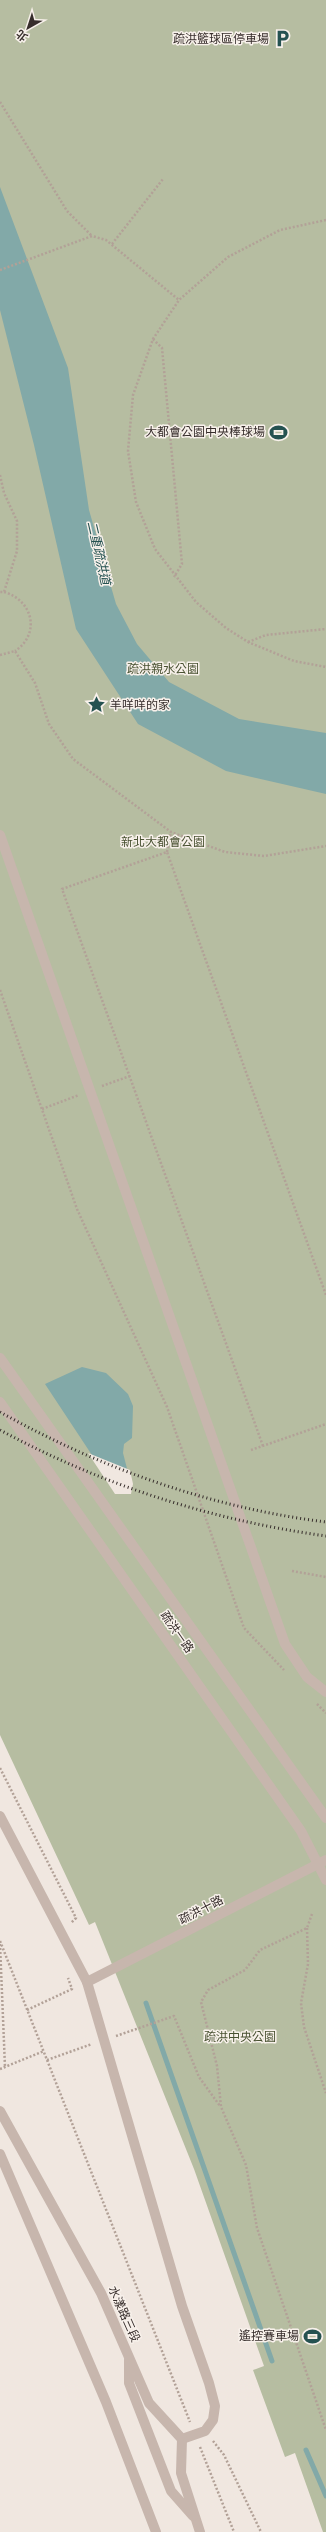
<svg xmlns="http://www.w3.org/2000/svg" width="326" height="2532" viewBox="0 0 326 2532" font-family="'DM Sans','Noto Sans TC',sans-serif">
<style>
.green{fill:#b6bda1}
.water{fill:#82a9a8}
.pier{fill:#f0e7e0}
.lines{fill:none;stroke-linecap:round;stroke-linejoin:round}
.stream{stroke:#82a9a8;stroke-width:5}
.path{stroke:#b2a197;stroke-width:2.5;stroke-dasharray:2 2;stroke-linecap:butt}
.minor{stroke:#c7b6ad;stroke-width:10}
.rail{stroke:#362d2b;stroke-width:3;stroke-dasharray:1 3;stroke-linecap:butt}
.labels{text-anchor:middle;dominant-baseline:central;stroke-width:3;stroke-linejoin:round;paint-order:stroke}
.poi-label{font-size:12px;fill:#362d2b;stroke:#f8f1eb;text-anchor:end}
.park-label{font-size:12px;fill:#485131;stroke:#f8f1eb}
.street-label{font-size:12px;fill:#362d2b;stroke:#f8f1eb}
.water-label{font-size:13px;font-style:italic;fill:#255251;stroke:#f8f1eb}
</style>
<rect width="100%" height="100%" fill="#f0e7e0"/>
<!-- green -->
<path class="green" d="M 0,0 L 326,0 L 326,2532 L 323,2532 L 295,2453 L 285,2457 L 253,2370 L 264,2366 L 194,2169 L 95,1922 L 89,1925 L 0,1735 Z"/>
<!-- water -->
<g class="water">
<path d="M 0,187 L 68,368 L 89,510 L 116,604 L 137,644 L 169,682 L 239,719 L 326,733 L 326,794 L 226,771 L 138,724 L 76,629 L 34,445 L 0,310 Z"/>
<path d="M 82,1367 L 106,1373 L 128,1394 L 133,1406 L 132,1438 L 124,1444 L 123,1453 L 131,1484 L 117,1493 L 45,1384 Z"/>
</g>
<!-- pier -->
<path class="pier" d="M 88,1453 L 130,1470 L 133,1484 L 131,1494 L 115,1494 Z"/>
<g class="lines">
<!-- stream -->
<g class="stream">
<path d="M 146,2003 L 272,2361"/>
<path d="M 306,2450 L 326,2496"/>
</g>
<!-- path -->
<g class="path">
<path d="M 0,102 L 67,211 L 92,236"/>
<path d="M 326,220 L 280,230 L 228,257 L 179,300 L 153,339 L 133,395 L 128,451 L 136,502 L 155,549 L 196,602 L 226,628 L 248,642 L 294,661 L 326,667"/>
<path d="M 112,244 L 163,179"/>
<path d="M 0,270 L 92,236 L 106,240 L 179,300"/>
<path d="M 153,339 L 162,348 L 182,564 L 174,577"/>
<path d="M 0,475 L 4,493 L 17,521 L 17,551 L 4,592 L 0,592"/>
<path d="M 4,592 C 33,600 41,634 15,651"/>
<path d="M 248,642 L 266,635 L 326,629"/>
<path d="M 0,655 L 15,651 L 35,683 L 49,724 L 73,759 L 171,832 L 225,852 L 264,856 L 326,846"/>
<path d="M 167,852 L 171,832"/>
<path d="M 0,990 L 77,1209 L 167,1407 L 244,1628 L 284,1670"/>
<path d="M 102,1086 L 130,1076"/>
<path d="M 42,1109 L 79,1095"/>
<path d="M 263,1446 L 62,889 L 167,852 L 326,1295"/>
<path d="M 251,1450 L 326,1424"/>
<path d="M 292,1571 L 326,1577"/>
<path d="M 317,1704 L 326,1713"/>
<path d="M 0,1768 L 76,1918 L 71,1923"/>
<path d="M 312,1914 L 307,1928 L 260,1950 L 245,1970 L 208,1990 L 201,2002 L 217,2066 L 221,2107 L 246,2165 L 257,2228 L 326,2430"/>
<path d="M 307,1928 L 308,1964 L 301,2003 L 304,2027 L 326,2093"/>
<path d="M 0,1941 L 190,2422"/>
<path d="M 0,1944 L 5,2067"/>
<path d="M 27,2010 L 72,1989 L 68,1978"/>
<path d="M 116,2036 L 174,2016 L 199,2077 L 220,2106"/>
<path d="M 47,2060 L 92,2044"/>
<path d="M 0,2069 L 44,2051"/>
<path d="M 213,2441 L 224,2455 L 261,2532"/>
<path d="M 200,2447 L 234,2532"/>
</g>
<!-- minor -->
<g class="minor">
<path d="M 0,835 L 285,1644 L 307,1677 L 326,1692"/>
<path d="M 0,1358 L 326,1818"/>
<path d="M 0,1402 L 301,1831 L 326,1880"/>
<path d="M 0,1816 L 87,1982 L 182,2306 L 209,2383 L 215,2406 L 213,2420 L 205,2431 L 182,2439"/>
<path d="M 87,1982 L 326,1860"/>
<path d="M 0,2111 L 101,2293 L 149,2403 L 182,2439 L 181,2473 L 200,2532"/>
<path d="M 0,2154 L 106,2402 L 156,2532"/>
<path d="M 129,2360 L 129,2383 L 171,2491 L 193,2516"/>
</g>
<!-- rail -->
<g class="rail">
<path d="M 0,1412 C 100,1468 212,1508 326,1522"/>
<path d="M 0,1430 C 102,1485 211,1520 326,1536"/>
</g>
</g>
<!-- icons -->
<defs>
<symbol id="parking-bare" viewBox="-9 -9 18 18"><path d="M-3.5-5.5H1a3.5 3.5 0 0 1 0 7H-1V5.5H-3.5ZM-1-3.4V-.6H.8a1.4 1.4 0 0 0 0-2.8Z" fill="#255251" stroke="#f8f1eb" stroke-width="2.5" paint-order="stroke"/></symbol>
<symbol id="stadium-bare" viewBox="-9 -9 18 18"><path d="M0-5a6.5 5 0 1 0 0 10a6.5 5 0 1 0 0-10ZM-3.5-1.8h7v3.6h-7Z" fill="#255251" stroke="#f8f1eb" stroke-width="2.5" paint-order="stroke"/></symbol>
<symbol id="sight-bare" viewBox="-9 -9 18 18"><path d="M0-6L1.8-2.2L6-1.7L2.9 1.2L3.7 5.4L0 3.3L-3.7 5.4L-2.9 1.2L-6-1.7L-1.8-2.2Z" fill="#255251" stroke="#f8f1eb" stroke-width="2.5" paint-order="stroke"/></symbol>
</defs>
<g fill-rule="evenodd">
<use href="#parking-bare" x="270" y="26" width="25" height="25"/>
<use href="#stadium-bare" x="266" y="420" width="25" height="25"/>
<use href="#sight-bare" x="84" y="692" width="25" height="25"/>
<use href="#stadium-bare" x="300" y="2324" width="25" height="25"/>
</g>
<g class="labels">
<!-- poi labels -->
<g class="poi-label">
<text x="269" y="39">疏洪籃球區停車場</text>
<text x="265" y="432">大都會公園中央棒球場</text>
<text x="110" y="705" text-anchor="start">羊咩咩的家</text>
<text x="299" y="2336">遙控賽車場</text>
</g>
<!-- park labels -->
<g class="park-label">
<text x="163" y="669">疏洪親水公園</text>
<text x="163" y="842">新北大都會公園</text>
<text x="240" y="2037">疏洪中央公園</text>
</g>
<!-- street labels -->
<g class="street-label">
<text transform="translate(177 1632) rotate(55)">疏洪一路</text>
<text transform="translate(201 1910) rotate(-27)">疏洪十路</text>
<text transform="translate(124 2314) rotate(66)">水漾路三段</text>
</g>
<!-- water labels -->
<g class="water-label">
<text transform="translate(99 553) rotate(77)">二重疏洪道</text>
</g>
</g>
<!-- north arrow -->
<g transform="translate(28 28) rotate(219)" stroke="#f8f1eb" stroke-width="3" paint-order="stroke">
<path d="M0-3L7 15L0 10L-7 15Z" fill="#362d2b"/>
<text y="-6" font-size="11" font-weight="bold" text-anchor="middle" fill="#362d2b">北</text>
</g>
</svg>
